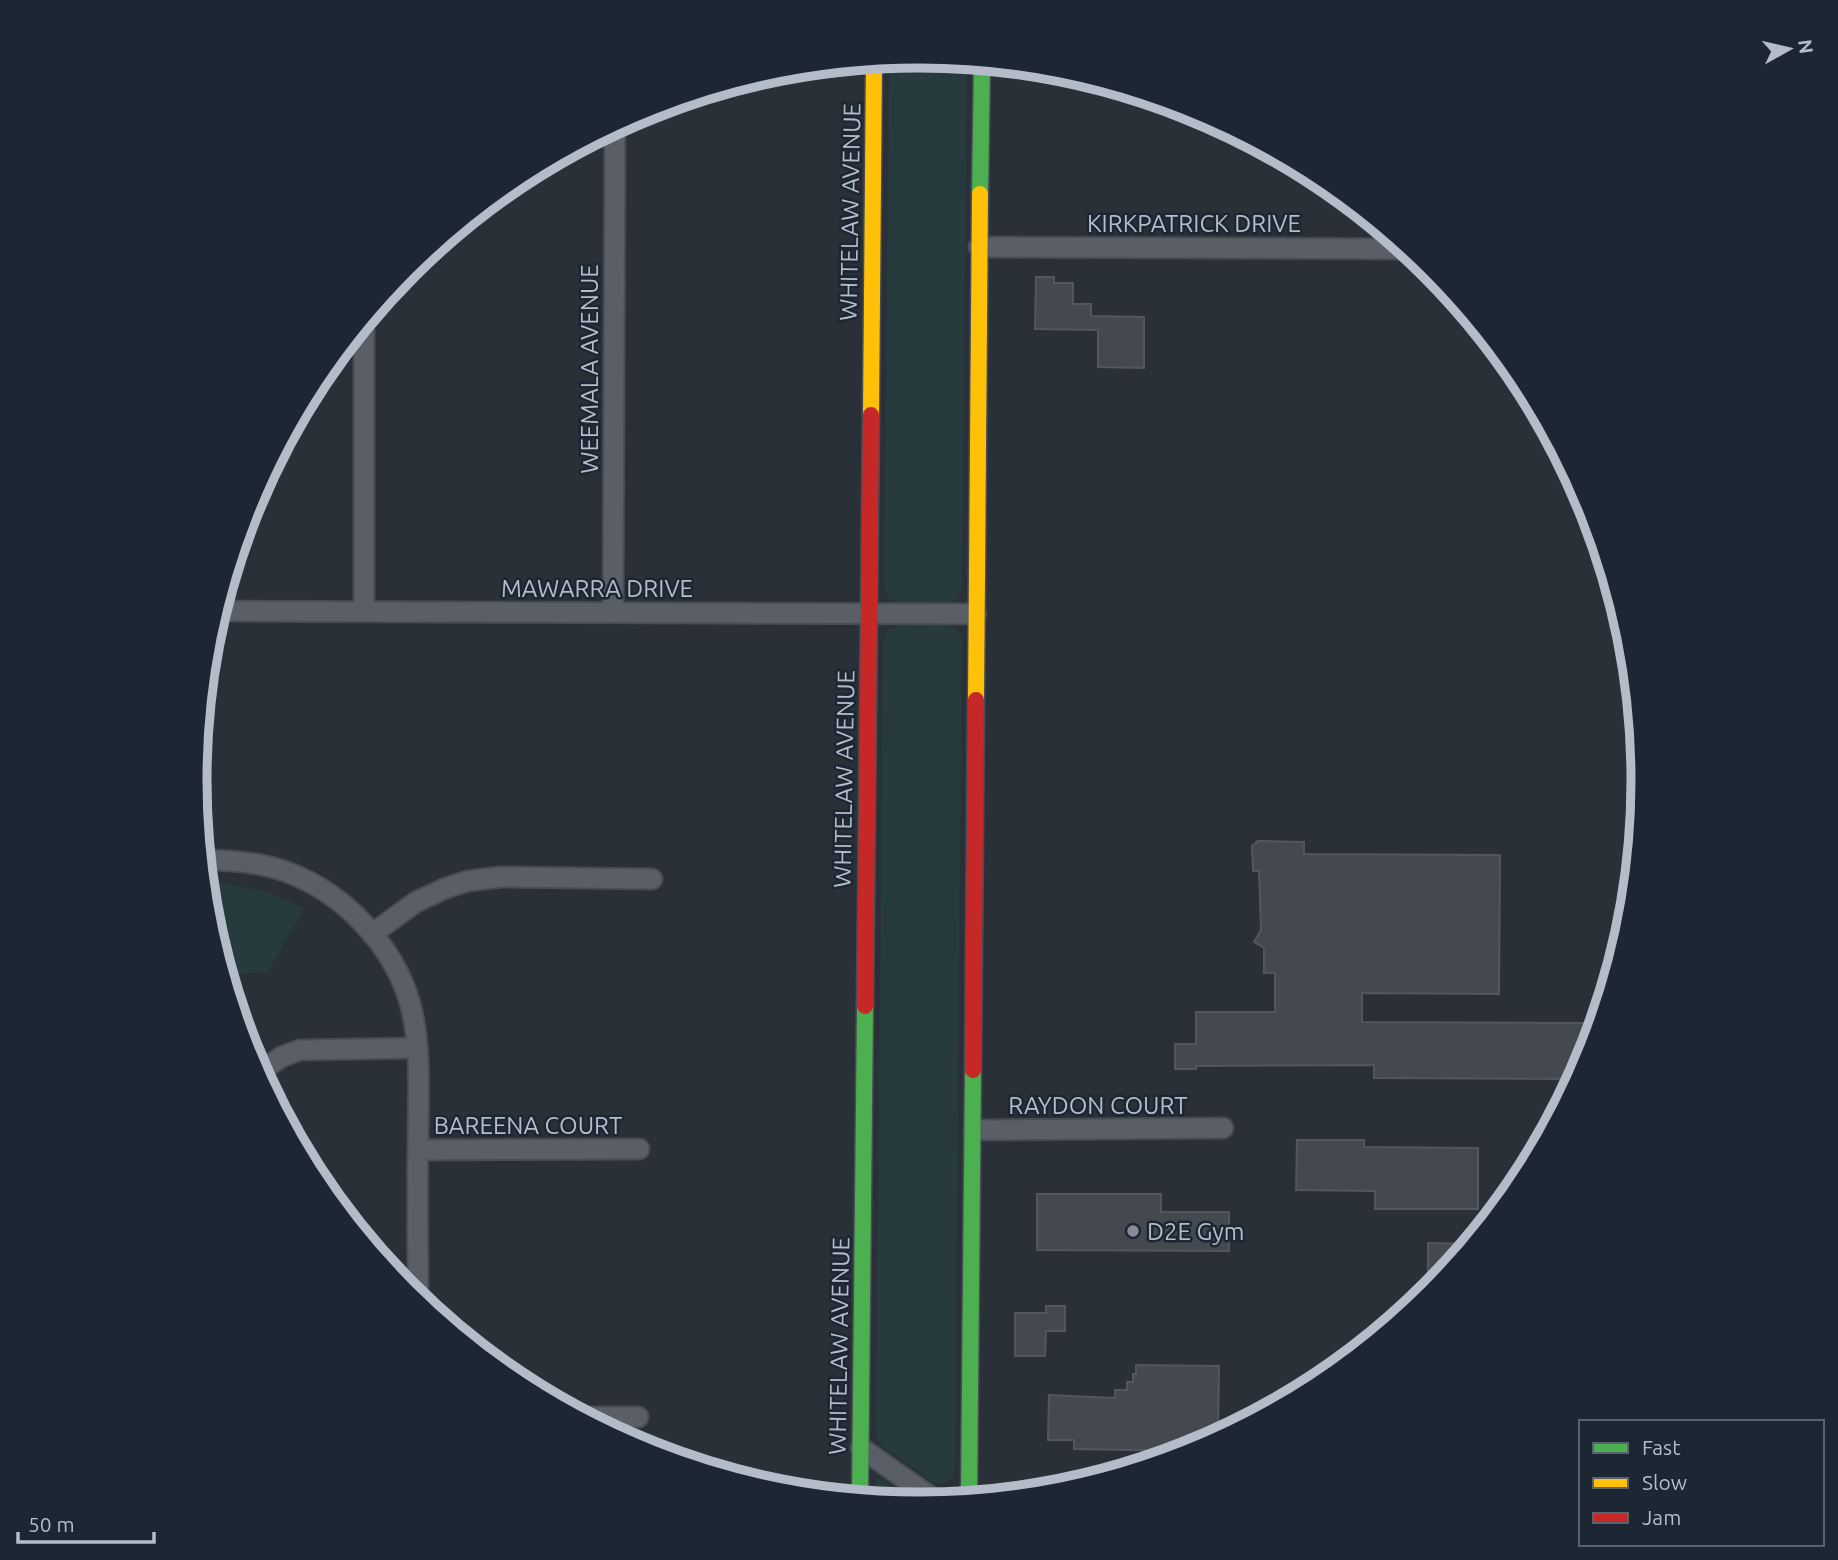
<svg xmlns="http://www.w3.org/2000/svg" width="1838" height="1560" viewBox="0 0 1838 1560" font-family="Ubuntu,sans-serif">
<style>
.park{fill:#273a3e}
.building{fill:#444950;stroke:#52575f;stroke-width:2}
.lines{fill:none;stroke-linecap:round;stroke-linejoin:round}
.street-casing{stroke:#484c53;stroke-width:23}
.fast-casing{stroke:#484c53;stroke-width:19}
.slow-casing{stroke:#484c53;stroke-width:19}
.jam-casing{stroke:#484c53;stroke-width:19}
.street{stroke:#5a5e66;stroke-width:19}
.fast{stroke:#4caf50;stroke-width:16}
.slow{stroke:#ffc107;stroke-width:16}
.jam{stroke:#c62828;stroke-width:16}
.poi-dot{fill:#848b96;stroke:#1d2633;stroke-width:2.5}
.labels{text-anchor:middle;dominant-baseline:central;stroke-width:5;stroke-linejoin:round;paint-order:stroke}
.street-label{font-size:24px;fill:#b4bcc9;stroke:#1d2633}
.poi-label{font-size:24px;fill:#b4bcc9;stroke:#1d2633;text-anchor:start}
.rim{fill:none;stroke:#b4bcc9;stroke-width:9}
</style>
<rect width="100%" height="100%" fill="#2a3038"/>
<!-- park -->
<g class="park">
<path d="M 919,56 L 967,61 L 962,587 L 958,599 L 947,604 L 900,603 L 896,603 L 888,597 L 884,586 L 889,59 Z"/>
<path d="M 900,625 L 947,625 L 956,629 L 962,640 L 955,1467 C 953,1479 946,1486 933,1482 L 883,1447 L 877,1438 L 876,1425 L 883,641 L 888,630 Z"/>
<path d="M 223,884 L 265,891 L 304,908 L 268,972 L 225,975 C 216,945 206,917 206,885 Z"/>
<path d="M 878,1479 L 883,1480 L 920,1504 L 875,1500 L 875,1482 Z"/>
</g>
<!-- building -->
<g class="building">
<path d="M 1036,277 L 1054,277 L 1054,283 L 1073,283 L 1073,304 L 1091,304 L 1091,316 L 1144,317 L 1144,368 L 1098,367 L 1098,330 L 1035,329 Z"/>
<path d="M 1258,841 L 1304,842 L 1304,854 L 1500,855 L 1499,994 L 1362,993 L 1362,1022 L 1598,1023 L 1588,1057 L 1576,1079 L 1374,1078 L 1374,1065 L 1196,1066 L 1196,1069 L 1175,1069 L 1175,1044 L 1196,1044 L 1196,1012 L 1275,1012 L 1275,973 L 1264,973 L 1264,948 L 1254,942 L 1261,930 L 1259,871 L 1253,871 L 1252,846 Z"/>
<path d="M 1297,1140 L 1364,1140 L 1364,1147 L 1478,1148 L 1478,1209 L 1375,1209 L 1375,1191 L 1296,1190 Z"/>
<path d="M 1037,1194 L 1161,1194 L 1161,1212 L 1229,1212 L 1229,1251 L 1037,1250 Z"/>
<path d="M 1428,1243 L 1471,1244 L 1428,1294 Z"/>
<path d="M 1046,1306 L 1065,1306 L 1065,1331 L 1046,1331 L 1045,1356 L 1015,1356 L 1015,1313 L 1046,1313 Z"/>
<path d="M 1136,1365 L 1219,1366 L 1218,1437 L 1191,1451 L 1074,1449 L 1074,1440 L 1048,1440 L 1049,1395 L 1115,1398 L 1115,1390 L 1127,1390 L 1127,1382 L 1133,1382 L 1133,1374 L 1136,1374 Z"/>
</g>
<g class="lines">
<defs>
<g id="street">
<path d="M 979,247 L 1408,249"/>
<path d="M 217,611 L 976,614"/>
<path d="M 364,611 L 364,320"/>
<path d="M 613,612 L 615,125"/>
<path d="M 203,860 C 231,860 260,862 287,872 C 344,893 393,945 410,1003 C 422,1048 418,1096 418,1141 C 417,1194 418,1247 418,1301"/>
<path d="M 372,934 L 416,902 L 446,888 L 468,881 L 501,877 L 652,879"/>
<path d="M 259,1073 L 281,1057 L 300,1050 L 417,1048"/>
<path d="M 974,1130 L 1223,1128"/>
<path d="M 418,1150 L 639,1149"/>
<path d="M 582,1417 L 638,1417"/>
<path d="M 861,1448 L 938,1502"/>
</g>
<g id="fast">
<path d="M 980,194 L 982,62"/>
<path d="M 860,1498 L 865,1006"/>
<path d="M 969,1499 L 973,1070"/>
</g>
<g id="slow">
<path d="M 871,415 L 874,60"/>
<path d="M 976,700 L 980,194"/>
</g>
<g id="jam">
<path d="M 865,1006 L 871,415"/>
<path d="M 973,1070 L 976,700"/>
</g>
</defs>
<!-- street casing -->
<use href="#street" class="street-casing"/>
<!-- fast casing -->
<use href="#fast" class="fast-casing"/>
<!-- slow casing -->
<use href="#slow" class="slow-casing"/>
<!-- jam casing -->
<use href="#jam" class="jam-casing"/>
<!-- street -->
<use href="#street" class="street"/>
<!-- fast -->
<use href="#fast" class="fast"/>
<!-- slow -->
<use href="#slow" class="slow"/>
<!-- jam -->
<use href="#jam" class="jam"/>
</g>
<!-- markers -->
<circle class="poi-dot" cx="1133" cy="1231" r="7"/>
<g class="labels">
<!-- street labels -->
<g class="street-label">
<text transform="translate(850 212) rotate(-89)">WHITELAW AVENUE</text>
<text x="1194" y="223">KIRKPATRICK DRIVE</text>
<text transform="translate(589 369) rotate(-90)">WEEMALA AVENUE</text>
<text x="597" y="588">MAWARRA DRIVE</text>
<text transform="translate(844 779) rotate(-89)">WHITELAW AVENUE</text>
<text x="1098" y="1105">RAYDON COURT</text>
<text x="528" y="1125">BAREENA COURT</text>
<text transform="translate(839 1346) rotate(-89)">WHITELAW AVENUE</text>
</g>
<!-- poi labels -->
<g class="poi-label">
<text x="1147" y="1231">D2E Gym</text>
</g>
</g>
<!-- crop -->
<path d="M0 0H1838V1560H0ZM207 780a712 712 0 1 1 1424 0a712 712 0 1 1-1424 0Z" fill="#1d2633" fill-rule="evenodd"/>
<path class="rim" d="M207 780a712 712 0 1 1 1424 0a712 712 0 1 1-1424 0Z"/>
<!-- legend -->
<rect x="1579" y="1420" width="245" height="126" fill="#1d2633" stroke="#59626f" stroke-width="2"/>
<rect x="1593" y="1443" width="35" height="10" fill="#4caf50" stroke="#59626f" stroke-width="2"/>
<text x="1642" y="1455" font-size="21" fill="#b4bcc9">Fast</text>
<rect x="1593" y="1478" width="35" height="10" fill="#ffc107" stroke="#59626f" stroke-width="2"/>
<text x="1642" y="1490" font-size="21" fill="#b4bcc9">Slow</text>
<rect x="1593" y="1513" width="35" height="10" fill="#c62828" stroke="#59626f" stroke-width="2"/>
<text x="1642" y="1525" font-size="21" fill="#b4bcc9">Jam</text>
<!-- north arrow -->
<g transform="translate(1789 49) rotate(82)" stroke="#1d2633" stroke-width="5" paint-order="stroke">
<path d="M0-5L12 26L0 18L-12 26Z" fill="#b4bcc9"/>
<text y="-10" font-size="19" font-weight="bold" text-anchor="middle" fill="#b4bcc9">N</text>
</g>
<!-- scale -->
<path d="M18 1532v10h136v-10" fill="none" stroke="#b4bcc9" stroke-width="3.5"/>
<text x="28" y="1532" font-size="21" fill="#b4bcc9" stroke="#1d2633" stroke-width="5" paint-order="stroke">50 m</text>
</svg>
